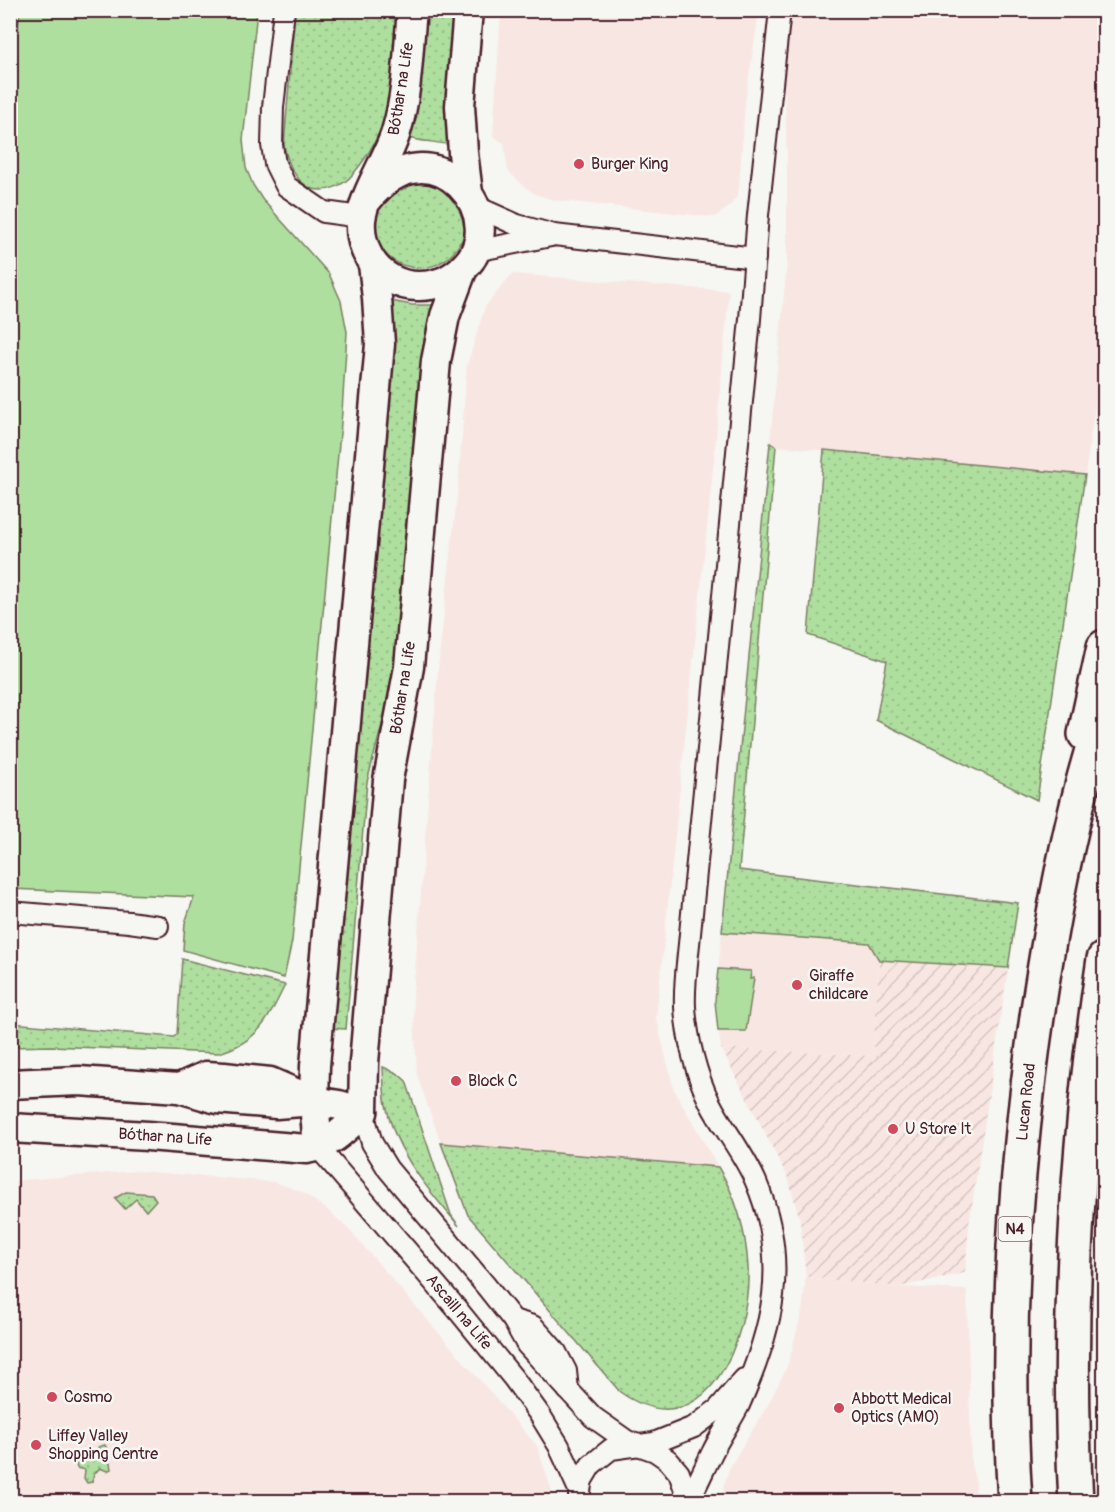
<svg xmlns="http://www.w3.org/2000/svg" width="1115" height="1512" viewBox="0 0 1115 1512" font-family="Pangolin,sans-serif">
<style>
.built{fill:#f8e6e2}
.industrial{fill:url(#industrial-furrows)}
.grass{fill:url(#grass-dots);stroke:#7c7f65;stroke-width:1.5}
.park{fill:#afdf9f;stroke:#7c7f65;stroke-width:1.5}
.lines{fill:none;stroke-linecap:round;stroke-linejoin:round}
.street-casing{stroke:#4a1f2b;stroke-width:24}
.secondary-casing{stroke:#4a1f2b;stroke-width:33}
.highway-casing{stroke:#4a1f2b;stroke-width:38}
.street{stroke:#f6f6f2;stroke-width:20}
.secondary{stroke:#f6f6f2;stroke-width:28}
.highway{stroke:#f6f6f2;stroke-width:33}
.poi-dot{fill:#d1495b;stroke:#f6f6f2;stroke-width:2}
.labels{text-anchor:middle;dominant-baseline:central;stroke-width:5;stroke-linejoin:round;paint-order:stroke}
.shield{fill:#f6f6f2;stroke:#7e6067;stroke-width:1.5}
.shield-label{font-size:15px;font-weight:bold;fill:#4a1f2b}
.street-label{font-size:16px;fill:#4a1f2b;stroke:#f6f6f2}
.poi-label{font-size:16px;fill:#4a1f2b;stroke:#f6f6f2;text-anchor:start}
</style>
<defs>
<pattern id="industrial-furrows" width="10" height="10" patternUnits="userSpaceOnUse" patternTransform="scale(1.5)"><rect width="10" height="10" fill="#f8e6e2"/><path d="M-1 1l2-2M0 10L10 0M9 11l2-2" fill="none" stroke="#d6c5c2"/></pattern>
<pattern id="grass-dots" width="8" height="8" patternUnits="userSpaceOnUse" patternTransform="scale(1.5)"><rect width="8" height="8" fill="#afdf9f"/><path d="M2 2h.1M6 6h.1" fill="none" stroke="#98bf89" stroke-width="1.8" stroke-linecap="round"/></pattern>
</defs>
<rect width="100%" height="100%" fill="#f6f6f2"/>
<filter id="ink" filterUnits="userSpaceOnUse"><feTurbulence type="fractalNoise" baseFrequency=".0167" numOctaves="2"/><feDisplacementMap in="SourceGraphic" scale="12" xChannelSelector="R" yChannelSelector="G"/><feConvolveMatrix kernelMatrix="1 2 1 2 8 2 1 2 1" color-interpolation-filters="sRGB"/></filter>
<g filter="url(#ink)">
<!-- built -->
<g class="built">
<path d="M 501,11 L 759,11 L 745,102 L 739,188 L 737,196 L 729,207 L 718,215 L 713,217 L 554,200 L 535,194 L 524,186 L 508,171 L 504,143 L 493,136 Z"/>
<path d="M 782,11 L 1104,11 L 1104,344 L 1085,475 L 776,446 L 770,443 L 787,263 L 787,158 Z"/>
<path d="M 512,274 L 729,291 L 714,459 L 656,1018 L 674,1090 L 718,1167 L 441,1143 L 417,1075 L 413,997 L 439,658 L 458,488 L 467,366 L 485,307 Z"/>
<path d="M 722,932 L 869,943 L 879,960 L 873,1056 L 721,1048 L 715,1001 Z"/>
<path d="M 137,1171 L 274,1182 L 302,1192 L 330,1212 L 351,1232 L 537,1446 L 555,1501 L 11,1502 L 11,1181 Z"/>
<path d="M 806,1277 L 899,1287 L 967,1290 L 971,1465 L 976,1483 L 975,1501 L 722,1502 L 724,1484 L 731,1465 L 768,1405 L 787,1367 L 802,1312 Z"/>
</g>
<!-- industrial -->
<path class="industrial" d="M 879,960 L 1008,968 L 969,1225 L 965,1273 L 899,1287 L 806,1277 L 800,1220 L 788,1178 L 721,1048 L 873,1056 Z"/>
<!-- grass -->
<g class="grass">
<path d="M 295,11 L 400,11 C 394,72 396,124 353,174 C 344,185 328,193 313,189 C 295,183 287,161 284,145 Z"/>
<path d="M 425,11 L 459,11 L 451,145 C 440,142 414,141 406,137 Z"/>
<path d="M 418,176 L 458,196 C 460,205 464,214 465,223 C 466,230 463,239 459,245 C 438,281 382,273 374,231 C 372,222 377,208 379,199 Z"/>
<path d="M 391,301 L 412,305 L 435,305 L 396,671 L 367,782 L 346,1029 L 329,1028 L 393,342 Z"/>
<path d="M 770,443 L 776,446 L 739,870 L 1018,903 L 1008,968 L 879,960 L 869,943 L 722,932 Z"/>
<path d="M 824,450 L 1085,475 L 1037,800 L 876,720 L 887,661 L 808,635 Z"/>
<path d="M 182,959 L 285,985 C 268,1020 258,1042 218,1053 L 51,1046 L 11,1047 L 11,1023 L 174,1037 L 177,1034 Z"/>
<path d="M 383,1067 L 397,1073 L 406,1081 L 451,1215 L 459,1226 C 429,1191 397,1154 387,1109 C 383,1095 384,1081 383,1067 Z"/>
<path d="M 441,1143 L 718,1167 C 737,1198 746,1232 748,1267 C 751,1337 706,1453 620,1392 L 468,1215 Z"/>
<path d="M 126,1192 L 152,1194 L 156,1200 L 146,1211 L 136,1199 L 125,1209 L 115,1198 Z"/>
<path d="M 105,1445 L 108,1451 L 103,1460 L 110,1463 L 111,1469 L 107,1471 L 100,1468 L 94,1474 L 92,1482 L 87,1483 L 84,1478 L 85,1470 L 77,1468 L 76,1465 L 78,1459 L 81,1457 L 92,1461 L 96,1457 L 98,1447 Z"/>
</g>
<!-- park -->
<g class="park">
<path d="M 20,11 L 257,11 L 243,140 L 246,168 L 253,185 L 262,199 L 329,274 L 341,301 L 347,332 L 342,412 L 292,941 L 284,978 L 183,950 L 185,923 L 194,897 L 11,889 L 10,93 Z"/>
<path d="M 718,969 L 751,971 L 750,979 L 754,978 L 746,1031 L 718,1031 L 715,1001 Z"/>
</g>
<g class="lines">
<defs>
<g id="street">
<path d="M 284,10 L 273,107 L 272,145 L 275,164 L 286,186 L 324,212 L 361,217"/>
<path d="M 475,206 L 517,225 L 554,235 L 755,258"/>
<path d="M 475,251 L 551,236"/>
<path d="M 10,912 L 129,922 L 158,926"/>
<path d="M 363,1112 L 372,1143 L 388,1169 L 486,1286 L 513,1320 L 527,1345 L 593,1417 L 627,1441 L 655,1451 L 668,1460 L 679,1473 L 685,1490 L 685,1502"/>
<path d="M 318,1147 L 457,1309 L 514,1379 L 540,1415 L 559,1446 L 580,1492"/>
<path d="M 513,1320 L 533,1326 L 556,1352 L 566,1371 L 568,1390"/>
<path d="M 579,1496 L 582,1480 L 591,1465 L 611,1449 L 654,1443 L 694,1427 L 718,1409 L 744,1379"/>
<path d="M 688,1502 C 697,1485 704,1469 712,1453 C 720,1436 731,1421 739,1405 C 773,1329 790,1262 756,1182 C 744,1154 724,1130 710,1103 C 696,1075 687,1038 685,1007 C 684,986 687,964 689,944 L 750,319 L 758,215 L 780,10"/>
</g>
<g id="secondary">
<path d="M 468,10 L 460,106 L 463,153 L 468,193"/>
<path d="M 368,199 C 433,116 518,221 461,270 C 448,281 436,286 420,286 C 401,287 380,276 370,259 C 363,247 360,235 361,220 C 364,193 388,159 396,132 C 408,93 408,50 412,10"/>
<path d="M 10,1084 L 79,1081 L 179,1088 L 217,1099 L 276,1104 L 314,1101 L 339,1105 L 363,1112"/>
<path d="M 179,1088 L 206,1076 L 224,1077 L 270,1082 L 309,1099"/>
<path d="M 10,1128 L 148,1136 L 307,1149 C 331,1145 346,1128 363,1112 L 364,1063 L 388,780 L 409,667 L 436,361 L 445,316 L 463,268"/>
<path d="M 318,1147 L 314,1101 L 315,1066 L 380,344 L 377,298 L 373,264"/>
</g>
<g id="highway">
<path d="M 1085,734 L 1104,647"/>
<path d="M 1015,1502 C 1004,1331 1015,1159 1041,990 C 1056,895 1074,802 1104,711"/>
<path d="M 1076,1502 C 1066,1320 1077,1139 1104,959"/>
</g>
</defs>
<!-- street casing -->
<use href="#street" class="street-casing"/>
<!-- secondary casing -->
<use href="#secondary" class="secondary-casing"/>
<!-- highway casing -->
<use href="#highway" class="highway-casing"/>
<!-- street -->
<use href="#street" class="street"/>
<!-- secondary -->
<use href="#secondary" class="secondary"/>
<!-- highway -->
<use href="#highway" class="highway"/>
</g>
</g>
<!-- markers -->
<g class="poi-dot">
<circle cx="579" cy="164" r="6"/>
<circle cx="797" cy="985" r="6"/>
<circle cx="456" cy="1081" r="6"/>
<circle cx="893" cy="1129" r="6"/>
<circle cx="52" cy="1397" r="6"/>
<circle cx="839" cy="1408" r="6"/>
<circle cx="36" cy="1445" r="6"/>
</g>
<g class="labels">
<!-- shield labels -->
<rect class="shield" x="998.5" y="1217" width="33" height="24" rx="4.5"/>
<g class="shield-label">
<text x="1015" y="1229">N4</text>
</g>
<!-- street labels -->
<g class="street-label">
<text transform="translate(401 89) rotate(-81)">Bóthar na Life</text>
<text transform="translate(403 688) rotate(-81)">Bóthar na Life</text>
<text transform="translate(1026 1102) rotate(-84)">Lucan Road</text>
<text transform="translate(165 1137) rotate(4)">Bóthar na Life</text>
<text transform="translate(459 1312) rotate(50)">Ascaill na Life</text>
</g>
<!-- poi labels -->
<g class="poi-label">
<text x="591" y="164">Burger King</text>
<text x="809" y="976">Giraffe<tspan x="809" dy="18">childcare</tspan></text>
<text x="468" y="1081">Block C</text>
<text x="905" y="1129">U Store It</text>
<text x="64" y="1397">Cosmo</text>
<text x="851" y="1399">Abbott Medical<tspan x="851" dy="18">Optics (AMO)</tspan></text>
<text x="48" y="1436">Liffey Valley<tspan x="48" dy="18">Shopping Centre</tspan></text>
</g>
</g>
<!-- margin -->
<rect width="1115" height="1512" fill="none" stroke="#f6f6f2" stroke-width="36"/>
<rect x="18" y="18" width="1079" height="1476" fill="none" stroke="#4a1f2b" stroke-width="2" filter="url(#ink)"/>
</svg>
